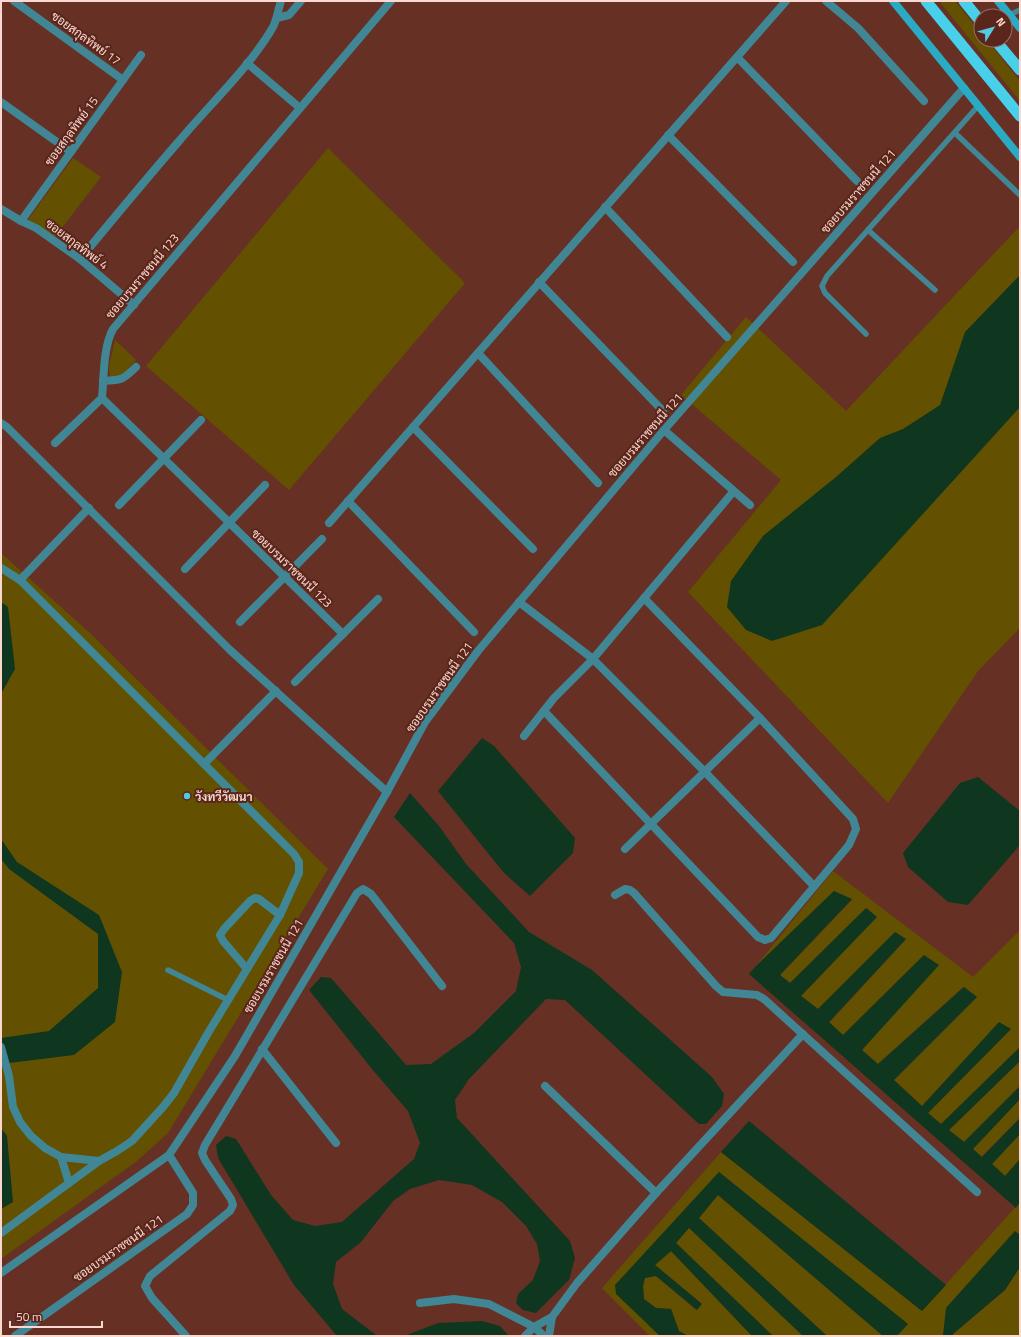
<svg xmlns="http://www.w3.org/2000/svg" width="1021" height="1337" viewBox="0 0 1021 1337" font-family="'Titillium Web',Sarabun,sans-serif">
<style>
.green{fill:#635101}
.water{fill:#0f361e}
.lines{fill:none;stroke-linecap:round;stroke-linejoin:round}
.service{stroke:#418695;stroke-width:5.5}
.minor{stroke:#418695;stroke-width:8}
.secondary{stroke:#2babc3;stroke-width:8}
.trunk{stroke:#48d0eb;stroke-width:11}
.poi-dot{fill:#56c9e1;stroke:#5a251a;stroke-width:1.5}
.labels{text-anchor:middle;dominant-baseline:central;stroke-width:4;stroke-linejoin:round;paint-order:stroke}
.street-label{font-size:12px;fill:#fbd8d0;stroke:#5a251a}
.poi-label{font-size:12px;font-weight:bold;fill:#fbd8d0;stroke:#5a251a;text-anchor:start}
</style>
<rect width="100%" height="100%" fill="#663024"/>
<!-- green -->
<g class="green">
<path d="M 939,1 L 955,1 L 981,33 L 981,40 L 987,40 L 1020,81 L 1020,101 Z"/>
<path d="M 328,148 L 465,283 L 289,490 L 146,366 Z"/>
<path d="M 73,158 L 101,177 L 54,238 L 27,221 Z"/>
<path d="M 1020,226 L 1020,628 L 978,671 L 888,803 L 688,592 L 781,480 L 681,395 L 746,317 L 846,411 Z"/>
<path d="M 115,340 L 136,360 L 121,377 L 110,378 L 109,366 Z"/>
<path d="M 1,553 L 91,634 L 328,869 L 168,1133 L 137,1161 L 1,1259 Z"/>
<path d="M 833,871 L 973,977 L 1020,930 L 1020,1047 L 941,1124 L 928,1113 L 1011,1029 L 999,1023 L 922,1106 L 894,1080 L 977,997 L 963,987 L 878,1064 L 862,1051 L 924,955 L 843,1035 L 829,1023 L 906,939 L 895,932 L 818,1009 L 801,996 L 876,917 L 867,908 L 790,983 L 780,975 L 852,900 L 834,891 L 755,967 Z"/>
<path d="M 1020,1061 L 1020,1086 L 964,1142 L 949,1130 Z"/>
<path d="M 1020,1099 L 1020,1118 L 981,1157 L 973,1149 Z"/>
<path d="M 1020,1134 L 1020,1159 L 1005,1176 L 992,1164 Z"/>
<path d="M 721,1152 L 922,1311 L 1020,1202 L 1020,1235 L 1015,1231 L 947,1307 L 943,1336 L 897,1336 L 907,1324 L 719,1172 L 617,1294 L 660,1336 L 650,1336 L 602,1288 Z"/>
<path d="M 718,1195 L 883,1336 L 827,1336 L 699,1218 Z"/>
<path d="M 689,1227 L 803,1336 L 773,1336 L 676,1243 Z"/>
<path d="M 671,1251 L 752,1336 L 688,1336 L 679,1331 L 671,1309 L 656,1308 L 644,1299 L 643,1286 L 645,1278 L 656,1276 L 696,1310 L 701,1303 L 655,1265 Z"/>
<path d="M 1020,1267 L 1020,1336 L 953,1336 L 953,1334 L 1005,1290 Z"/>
</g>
<!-- water -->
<g class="water">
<path d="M 1020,275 L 1020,407 L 822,625 L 772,641 L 746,630 L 727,607 L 731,581 L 763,536 L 836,477 L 880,438 L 903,429 L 940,405 L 965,332 Z"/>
<path d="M 1,602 L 8,607 L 15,669 L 1,694 Z"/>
<path d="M 482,738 L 494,746 L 575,838 L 573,853 L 530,896 L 504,873 L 438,791 Z"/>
<path d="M 978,777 L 1020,811 L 1020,845 L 968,905 L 948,902 L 908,867 L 903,853 L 960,783 Z"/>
<path d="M 410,793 L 439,826 L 466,864 L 529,932 L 592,970 L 712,1077 L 724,1094 L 722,1106 L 706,1124 L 699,1124 L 565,1000 L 546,999 L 469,1079 L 455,1100 L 457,1118 L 570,1241 L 575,1258 L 569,1280 L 536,1313 L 523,1310 L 516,1303 L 518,1294 L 533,1280 L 540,1261 L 537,1244 L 526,1226 L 502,1202 L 472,1185 L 439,1180 L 410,1189 L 393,1201 L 361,1242 L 336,1262 L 333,1284 L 342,1309 L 376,1335 L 387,1336 L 337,1336 L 294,1285 L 218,1158 L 216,1145 L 226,1136 L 236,1139 L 271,1195 L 293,1220 L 315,1226 L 342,1222 L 414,1159 L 420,1143 L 408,1111 L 372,1069 L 309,990 L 321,977 L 331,978 L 406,1065 L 431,1064 L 474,1033 L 516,991 L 521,967 L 514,943 L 394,817 Z"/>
<path d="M 1,839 L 17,862 L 99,915 L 122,972 L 115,1022 L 74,1055 L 1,1064 L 1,1038 L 49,1031 L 98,988 L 98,934 L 9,869 L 1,859 Z"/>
<path d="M 834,891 L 852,899 L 780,975 L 790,983 L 866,908 L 877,917 L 801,996 L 818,1009 L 895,932 L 906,939 L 829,1022 L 843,1035 L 924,955 L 939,965 L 862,1050 L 878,1064 L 964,987 L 977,997 L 894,1080 L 922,1106 L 999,1022 L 1011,1029 L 928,1113 L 941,1124 L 1020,1047 L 1020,1061 L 949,1130 L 964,1142 L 1020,1086 L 1020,1099 L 973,1149 L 982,1157 L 1020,1118 L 1020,1134 L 992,1164 L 1005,1176 L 1020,1159 L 1020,1202 L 1016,1208 L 749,974 L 755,967 Z"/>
<path d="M 749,1121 L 946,1285 L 922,1311 L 721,1152 Z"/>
<path d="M 1,1128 L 7,1136 L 13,1202 L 1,1209 Z"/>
<path d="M 719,1172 L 908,1324 L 897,1336 L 883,1336 L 718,1195 L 699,1218 L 827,1336 L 803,1336 L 689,1228 L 676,1243 L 773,1336 L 752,1336 L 671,1251 L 655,1265 L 702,1304 L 697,1310 L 656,1276 L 645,1278 L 643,1286 L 644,1299 L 656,1308 L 671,1309 L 679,1331 L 688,1336 L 660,1336 L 616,1294 L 615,1285 Z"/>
<path d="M 1015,1231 L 1020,1235 L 1020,1267 L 1005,1290 L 953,1334 L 953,1336 L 943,1336 L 946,1308 Z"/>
<path d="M 482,1321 L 500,1326 L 509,1336 L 404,1336 L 438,1323 Z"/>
</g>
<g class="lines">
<!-- service -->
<g class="service">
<path d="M 1009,15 L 1020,10"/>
<path d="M 955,133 L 1020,195"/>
<path d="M 868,230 L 935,290"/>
<path d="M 866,334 L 825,293 L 822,286 L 827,276 L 978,106"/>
<path d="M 168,970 L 228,1000"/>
</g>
<!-- minor -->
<g class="minor">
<path d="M 14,1 L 123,80"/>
<path d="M 826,1 L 858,28 L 924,101"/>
<path d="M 277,18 L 289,15 L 301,1"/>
<path d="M 737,57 L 857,181"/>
<path d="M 247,63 L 300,108"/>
<path d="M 1,102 L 71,152"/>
<path d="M 668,135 L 793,262"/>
<path d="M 605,207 L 727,337"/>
<path d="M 1,209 L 21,221 L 36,228 L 80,259 L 134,305"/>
<path d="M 21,221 L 141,55"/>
<path d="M 80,259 C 113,219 146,179 180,140 C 210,104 250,67 273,27 C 277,19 278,10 281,1"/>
<path d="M 539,282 L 663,411"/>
<path d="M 478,353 L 598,483"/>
<path d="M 103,381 C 122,380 123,380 136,367"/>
<path d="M 1,423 L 7,427 L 230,650 L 387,792"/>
<path d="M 413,427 L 533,549"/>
<path d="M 664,430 L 750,505"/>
<path d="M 55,443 L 102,398"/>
<path d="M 348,501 L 474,632"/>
<path d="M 119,505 L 201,420"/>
<path d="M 329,523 L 786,1"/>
<path d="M 1,568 L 20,580 L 294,854 L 299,862 L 299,873 L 280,915 L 208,1033 L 174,1093 L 163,1107 L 132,1141 L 117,1151 L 99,1161 L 1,1233"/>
<path d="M 185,569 L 265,485"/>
<path d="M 20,580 L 89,508"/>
<path d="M 519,602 L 593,659 L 705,772 L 814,886"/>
<path d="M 240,622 L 322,539"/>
<path d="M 343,634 L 102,398 C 104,377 103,347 113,329 L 391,1"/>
<path d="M 295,682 L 378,599"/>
<path d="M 544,711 L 758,937 L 765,940 L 771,938 L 849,845 L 856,829 L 853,819 L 760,718 L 644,598"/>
<path d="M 524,736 L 554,698 L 593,659 L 733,492"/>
<path d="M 204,764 L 276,691"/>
<path d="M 625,849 L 760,718"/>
<path d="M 615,895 L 625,889 L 630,890 L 634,893 L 716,986 L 723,992 L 757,995 L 764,999 L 977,1192"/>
<path d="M 247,969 L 223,941 L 220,935 L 224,929 L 250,901 L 255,898 L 259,899 L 280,915"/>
<path d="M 1,1047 L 9,1076 L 13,1107 L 20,1122 L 31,1136 L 45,1148 L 61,1157 L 99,1161"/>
<path d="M 262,1049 L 336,1143"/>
<path d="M 545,1086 L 656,1193"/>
<path d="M 61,1157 L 69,1183"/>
<path d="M 1,1273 L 169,1155"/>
<path d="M 420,1303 L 454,1299 L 489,1304 L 534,1327 L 544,1336"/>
<path d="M 552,1317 L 577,1283 L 656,1193 L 803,1034"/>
<path d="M 15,1336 L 187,1214 L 193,1205 L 193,1193 L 169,1155 L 235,1056 L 387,792 L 425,722 L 478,651 L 664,430 L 964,88"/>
<path d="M 186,1336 L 152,1298 L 145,1286 L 150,1276 L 230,1211 L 233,1205 L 231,1199 L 205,1160 L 202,1153 L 205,1145 L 357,893 L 363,889 L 371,894 L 442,986"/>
<path d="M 525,1336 L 534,1327 L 552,1317 L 549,1336"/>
</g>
<!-- secondary -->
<g class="secondary">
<path d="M 893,1 L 1020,157"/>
<path d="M 998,1 L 1020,28"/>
</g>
<!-- trunk -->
<g class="trunk">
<path d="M 926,1 L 1020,116"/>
<path d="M 964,1 L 981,22"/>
<path d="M 995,40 L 1020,70"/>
</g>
</g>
<!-- markers -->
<circle class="poi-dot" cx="187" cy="796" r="4"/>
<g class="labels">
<!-- street labels -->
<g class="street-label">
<text transform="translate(86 38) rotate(36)">ซอยสกุลทิพย์ 17</text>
<text transform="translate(71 131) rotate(-54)">ซอยสกุลทิพย์ 15</text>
<text transform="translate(858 191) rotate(-49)">ซอยบรมราชชนนี 121</text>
<text transform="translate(77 244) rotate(37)">ซอยสกุลทิพย์ 4</text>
<text transform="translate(142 276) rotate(-50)">ซอยบรมราชชนนี 123</text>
<text transform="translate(645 435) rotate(-49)">ซอยบรมราชชนนี 121</text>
<text transform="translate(292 568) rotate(44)">ซอยบรมราชชนนี 123</text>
<text transform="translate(439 687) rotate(-55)">ซอยบรมราชชนนี 121</text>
<text transform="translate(273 966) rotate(-60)">ซอยบรมราชชนนี 121</text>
<text transform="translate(118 1248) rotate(-35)">ซอยบรมราชชนนี 121</text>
</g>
<!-- poi labels -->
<g class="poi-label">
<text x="195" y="796">วังทวีวัฒนา</text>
</g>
</g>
<!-- border -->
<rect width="1021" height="1337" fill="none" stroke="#fbd8d0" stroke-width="4"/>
<!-- north arrow -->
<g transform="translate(993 28) rotate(53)"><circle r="19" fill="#5a251a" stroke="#9a6d63"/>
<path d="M0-3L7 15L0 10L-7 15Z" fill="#56c9e1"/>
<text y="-6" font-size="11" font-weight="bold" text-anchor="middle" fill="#fbd8d0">N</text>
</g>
<!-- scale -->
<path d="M10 1321v6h92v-6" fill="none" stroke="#fbd8d0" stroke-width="2"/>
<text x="16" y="1321" font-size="12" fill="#fbd8d0" stroke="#5a251a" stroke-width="3" paint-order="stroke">50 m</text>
</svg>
